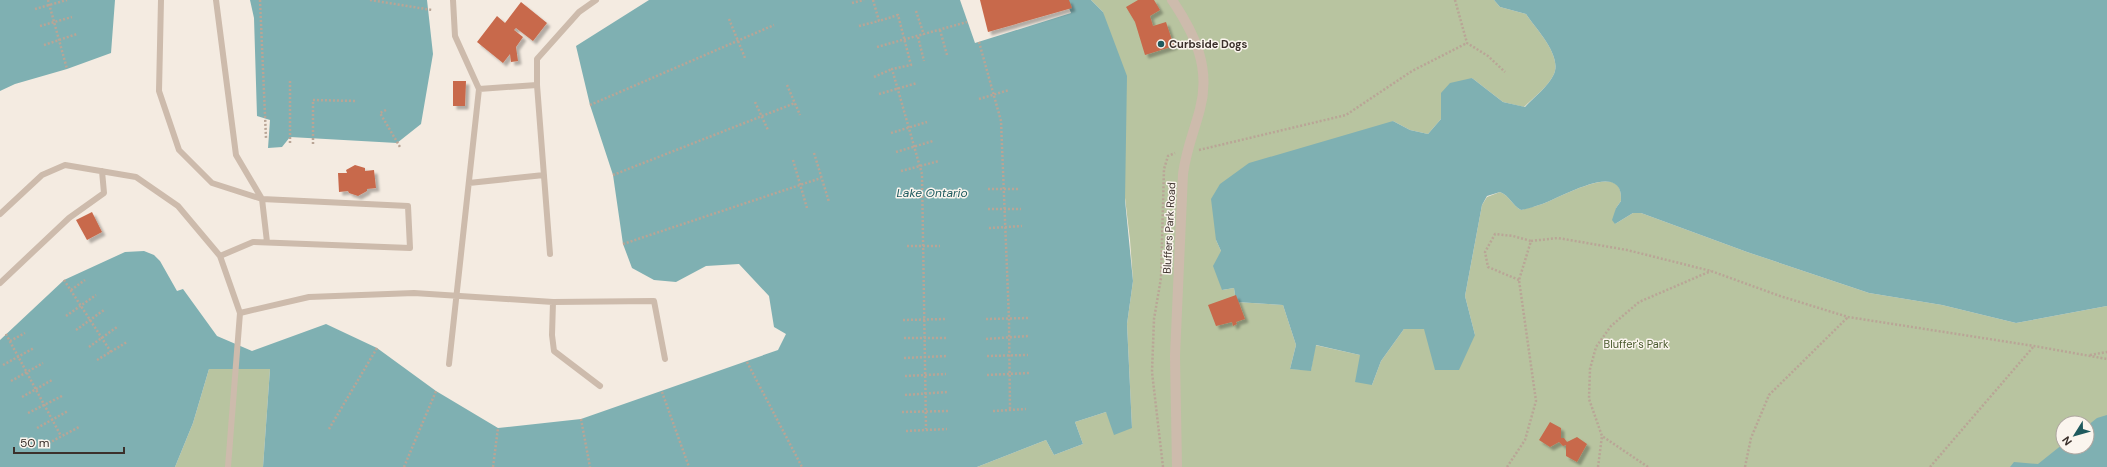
<svg xmlns="http://www.w3.org/2000/svg" width="2107" height="467" font-family="'DM Sans',sans-serif">
	<style>
		.green { fill: #b8c4a0; fill-rule: evenodd }
		.water { fill: #7fb0b2 }
		.pier { fill: #f4ebe1 }
		.building { fill: #c8694b; filter: url(#shadow) }
		.lines { fill: none; stroke-linecap: round; stroke-linejoin: round }
		.path { stroke: #b9a596; stroke-width: 2.5; stroke-dasharray: 2 2; stroke-linecap: butt }
		.lane { stroke: #cdbbac; stroke-width: 6 }
		.street { stroke: #cdbbac; stroke-width: 10 }
		.poi-dot { fill: #1f5a5e; stroke: #fbf5ee; stroke-width: 1.5 }
		.labels { text-anchor: middle; stroke-width: 3; stroke-linejoin: round; paint-order: stroke }
		.poi-label { font-size: 11px; font-weight: bold; fill: #3b302b; stroke: #fbf5ee; text-anchor: start }
		.street-label { font-size: 11px; fill: #3b302b; stroke: #fbf5ee }
		.park-label { font-size: 11px; fill: #4a5a2e; stroke: #fbf5ee }
		.water-label { font-size: 12px; font-style: italic; fill: #1f5a5e; stroke: #fbf5ee }
	</style>
	<defs>
		<filter id="shadow"><feDropShadow dx="3.5" dy="3.5" stdDeviation="1" flood-color="#0004"/></filter>
	</defs>
	<rect width="100%" height="100%" fill="#f4ebe1"/>
	<path class="green" d="M1091,0H1494L1500,7L1526,14C1536,29 1562,55 1554,74C1548,87 1534,97 1524,107L1503,102L1472,78L1441,107V119L1428,134L1410,130L1393,121L1216,240L1221,251L1222,290L1234,288L1236,302L1283,305L1296,345L1290,369L1311,370L1315,345L1360,355L1372,385L1381,361L1404,329H1424L1475,335L1465,296L1482,205L1487,197L1500,192C1510,196 1512,205 1521,210C1527,208 1533,207 1539,205C1555,200 1601,173 1616,184C1621,188 1621,194 1621,201L1616,208L1615,224L1633,213H1641L1747,252L1869,293L1942,305L2016,323L2107,306V467H977L1046,440L1054,455L1083,444L1075,422L1106,412L1132,428L1127,324L1133,281L1130,240L1103,12ZM2063,423H2087V447H2063Z
		M209,369H270L263,467H175L193,423Z"/>
	<path class="water" d="M0,0H115L111,53L67,69L15,84L0,91Z
		M250,0H427L433,54L421,124L397,143L290,137L282,147L268,148L270,120L257,116L254,18Z
		M649,0H1091L1103,12L1127,76L1125,200L1133,281L1127,324L1132,428L1114,435L1106,412L1075,422L1083,444L1054,455L1046,440L977,467H263L270,369H209L193,423L175,467H0V340L64,280L125,252L144,251L154,255L160,261L177,291L183,289L217,336L252,351L326,324L377,348L436,391L498,428L581,419L778,350L786,334L774,327L769,296L739,264L706,266L676,282L654,280L632,268L623,244L613,175L590,105L576,46Z
		M1494,0H2107V306L2016,323L1942,305L1869,293L1747,252L1641,213H1633L1615,224L1612,220L1616,208L1621,201C1621,194 1621,188 1615,184C1601,173 1555,200 1539,205C1533,207 1527,209 1521,210C1512,205 1510,196 1500,192L1487,196L1482,205L1465,296L1475,335L1459,370H1435L1424,329H1404L1381,361L1372,385L1355,382L1360,355L1316,345L1311,371L1290,369L1296,345L1283,305L1236,302L1234,288L1222,290L1213,266L1221,251L1216,240L1211,199L1220,184L1249,163L1393,121L1410,130L1428,134L1441,119V93L1450,83L1472,78L1503,102L1525,107C1534,97 1548,87 1554,74C1562,55 1536,29 1526,14L1500,7Z
		M2107,415V467H2010L2014,462L2038,464L2063,444V447H2087V426L2097,418Z"/>
	<path class="pier" d="M960,0H1066L1071,13L975,43Z"/>
	<path class="building" d="M980,0H1069L1072,8L988,32Z
		M1138,0H1154L1160,10L1150,16L1153,26L1166,22L1174,46L1145,55L1135,22L1126,7Z
		M521,2L547,23L533,41L516,28L514,30L523,37L516,47L518,61L511,62L510,54L503,63L477,42L497,16L505,23Z
		M453,81H466L465,106H453Z
		M355,165L365,168V171L374,170L376,188L367,189V191L358,196L349,193L348,191L339,192L338,173H347L346,170Z
		M92,212L102,232L87,240L76,220Z
		M1236,295L1245,319L1236,322L1237,324L1233,326L1232,322L1216,326L1208,305Z
		M1550,422L1561,428V438H1564L1567,442L1577,437L1587,444L1577,462L1566,456V445L1563,446L1559,442L1550,447L1539,440Z"/>
	<g class="lines">
		<path class="path" d="M48,0L67,69
			M260,0L266,138
			M370,0L432,10
			M873,0L879,21L898,15L911,65L892,69L922,174L926,429
			M1455,0L1467,43L1488,56L1505,72
			M852,3L864,0
			M35,9L67,0
			M916,11L924,35
			M729,19L745,58
			M40,26L72,17
			M859,26L879,21
			M940,30L947,55
			M918,37L924,61
			M979,42L1001,121L1009,319L1010,410
			M44,45L77,34
			M877,47L967,22
			M874,77L892,69
			M787,85L800,115
			M879,94L917,83
			M979,99L1009,90
			M755,102L768,130
			M590,105L774,25
			M386,110L380,113L400,147
			M891,133L927,122
			M290,143V81
			M313,144V100L357,101
			M1199,150L1346,115L1412,71L1467,43
			M896,152L933,141
			M814,153L829,202
			M793,160L807,208
			M901,171L939,161
			M613,175L795,103
			M988,189H1019
			M988,209H1021
			M989,228L1022,226
			M623,244L821,178
			M907,246H940
			M64,280L111,352
			M1519,280L1488,267L1485,252L1495,234L1513,236L1531,241
			M71,290L85,280
			M66,316L96,295
			M986,319L1028,318
			M903,320L946,319
			M76,330L104,310
			M6,334L61,436
			M904,338H946
			M986,339L1028,336
			M10,341L25,333
			M89,347L117,327
			M2090,355L2107,352
			M987,356L1028,355
			M904,358L947,356
			M97,360L127,342
			M747,362L802,467
			M3,365L34,348
			M987,375L1029,373
			M905,376L946,374
			M11,381L43,363
			M662,392L689,467
			M905,395L947,392
			M22,397L52,380
			M993,411L1026,409
			M902,412L949,411
			M28,413L62,396
			M581,419L590,467
			M37,428L68,411
			M329,429L377,348
			M906,431L947,429
			M45,445L79,427
			M404,467L436,391
			M493,467L498,428
			M1163,467L1152,372L1154,319L1161,278L1164,169L1168,156L1175,153
			M1507,467L1525,440L1536,401L1519,280L1531,241L1558,238L1627,250L1711,271L1780,296L1848,317L2034,346L2107,359
			M1598,467L1602,436
			M1648,467L1602,436L1589,399L1590,369L1596,347L1611,326L1639,302L1711,271
			M1745,467L1751,438L1769,395L1848,317
			M1930,467L2034,346"/>
		<path class="lane" d="M161,0L159,91L179,150L212,183L262,199
			M216,0L236,155L262,199
			M453,0L455,36L479,89
			M537,85V59L579,12L596,0
			M469,183L544,175
			M0,214L42,175L65,165L136,177L178,206L220,256L240,313L309,297L414,293L553,302L654,301L665,359
			M220,256L253,242L410,248L408,206L262,199L267,242
			M0,283L69,218L104,193L102,171
			M553,302L552,335L554,351L600,386
			M449,364L479,89L537,85L550,254
			M228,467L240,313"/>
		<path class="street" d="M1172,0C1195,34 1211,68 1200,109C1194,132 1186,150 1183,174L1175,356L1177,467"/>
	</g>
	<circle class="poi-dot" cx="1161" cy="44" r="4"/>
	<g class="labels">
		<g class="poi-label">
			<text x="1169" y="48">Curbside Dogs</text>
		</g>
		<g class="street-label">
			<text transform="translate(1169 228) rotate(-87)" y="4">Bluffers Park Road</text>
		</g>
		<g class="park-label">
			<text x="1636" y="348">Bluffer's Park</text>
		</g>
		<g class="water-label">
			<text x="932" y="197">Lake Ontario</text>
		</g>
	</g>
	<g transform="translate(2075 435) rotate(233)"><circle r="19" fill="#fbf5ee" stroke="#aea6a0"/>
	<path d="M0-3L7 15L0 10L-7 15Z" fill="#1f5a5e"/>
	<text y="-6" font-size="11" font-weight="bold" text-anchor="middle" fill="#3b302b">N</text>
	</g>
	<path d="M14 447v6h110v-6" fill="none" stroke="#3b302b" stroke-width="2"/>
	<text x="20" y="447" font-size="12" fill="#3b302b" stroke="#fbf5ee" stroke-width="3" paint-order="stroke">50 m</text>
</svg>
